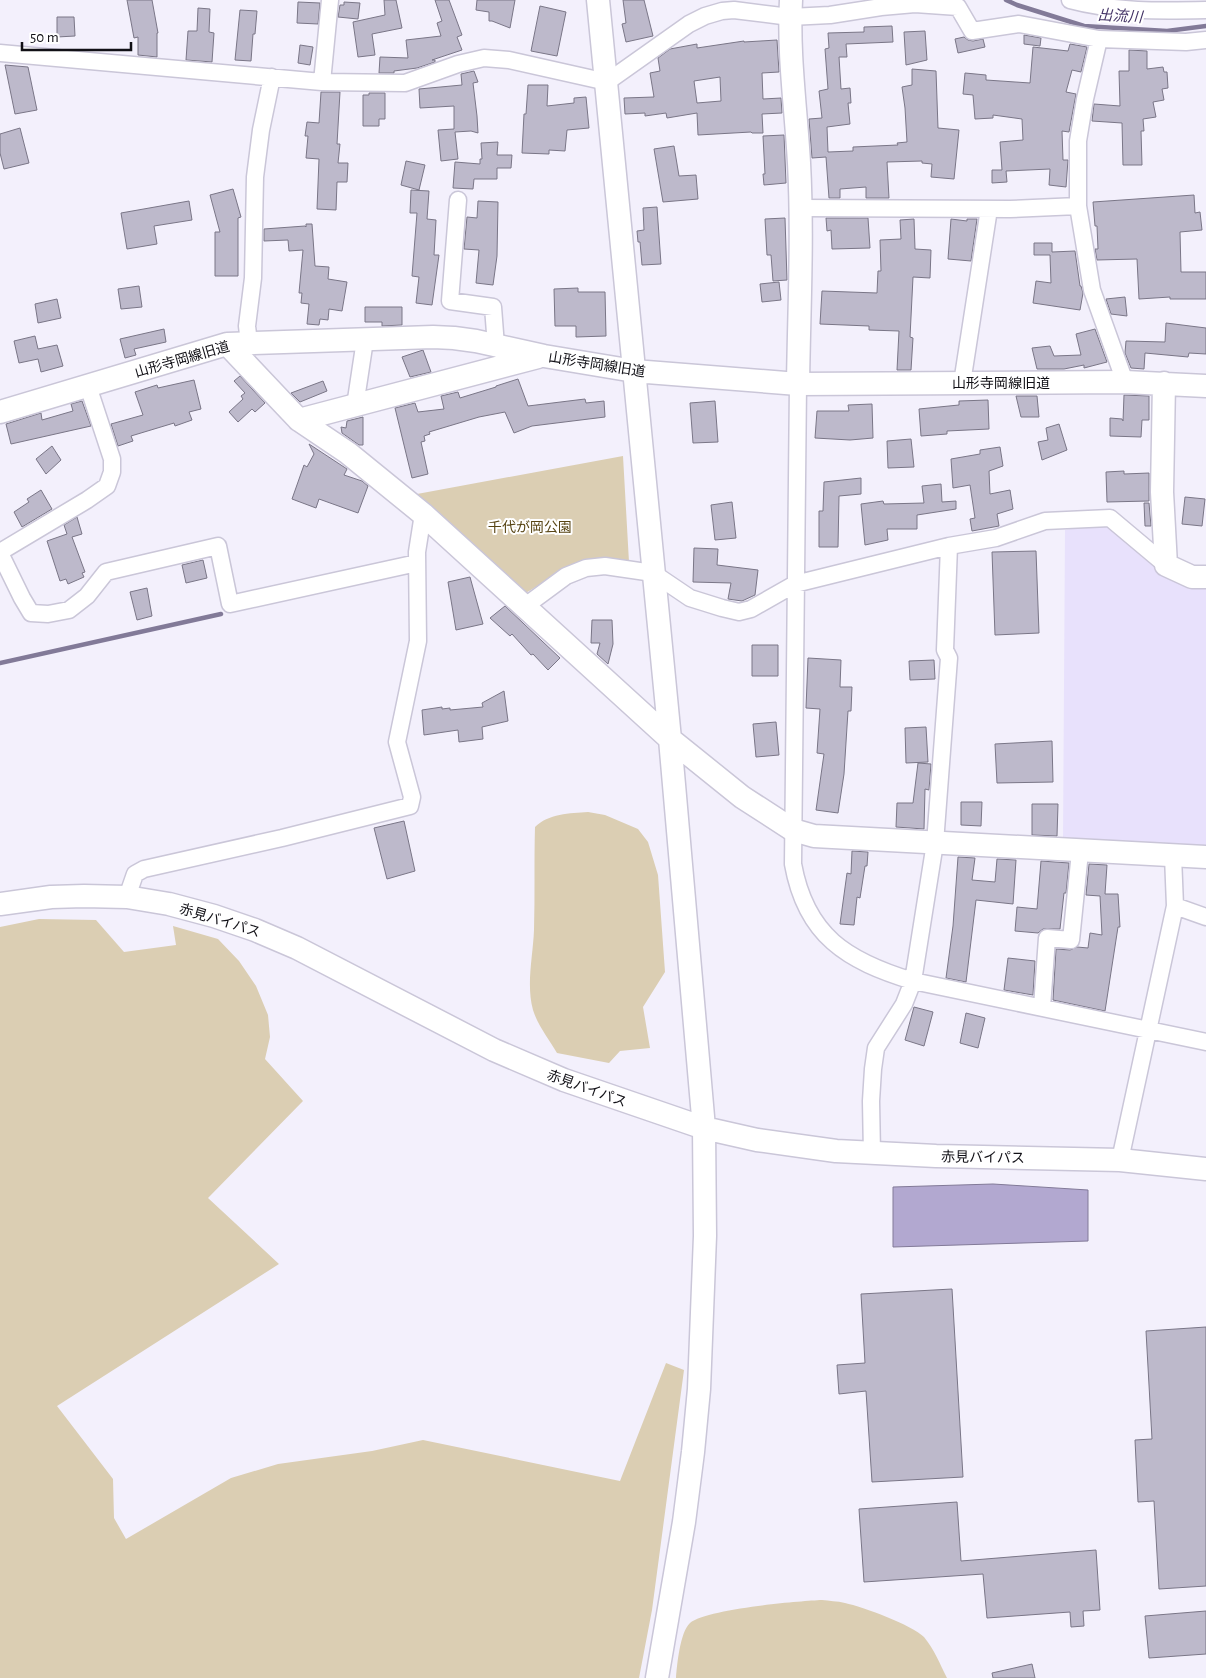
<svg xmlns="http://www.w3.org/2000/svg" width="1206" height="1678" font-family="'Alegreya Sans','Noto Sans JP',sans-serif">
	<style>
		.built { fill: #e8e1fc }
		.green { fill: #dbceb3 }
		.water { fill: #b2a8d0; stroke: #827a98 }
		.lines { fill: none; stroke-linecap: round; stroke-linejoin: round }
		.stream { stroke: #827a98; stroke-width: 4.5 }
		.building { fill: #bdb9cb; stroke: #7a7687; fill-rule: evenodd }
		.street-casing { stroke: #cac6d8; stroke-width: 19 }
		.secondary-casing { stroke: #cac6d8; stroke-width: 25 }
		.street { stroke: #fff; stroke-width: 16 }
		.secondary { stroke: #fff; stroke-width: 22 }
		.labels { text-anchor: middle; stroke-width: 4; stroke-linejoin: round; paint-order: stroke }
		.street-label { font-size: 14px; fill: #111016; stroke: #fff }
		.park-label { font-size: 14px; fill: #584514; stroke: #fff }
		.water-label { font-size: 15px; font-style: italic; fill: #413164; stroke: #fff }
	</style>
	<rect width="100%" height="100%" fill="#f3f0fc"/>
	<path class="built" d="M1089,525H1108L1143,558L1167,577L1206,583V848L1063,841L1065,530Z"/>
	<path class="green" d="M623,456L629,562L566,569L524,594L417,494Z
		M588,812L605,815L638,829L648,842L658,875L665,972L643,1007L650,1048L620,1051L609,1063L557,1053C549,1039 538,1026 533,1010C526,985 533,956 534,930C535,896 534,862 535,827C548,814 570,813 588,812Z
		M39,919L96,920L124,952L176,945L173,926L218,939L239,961L256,986L268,1015L270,1037L265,1059L303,1101L208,1198L279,1264L57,1406L113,1479L114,1518L126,1539L231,1478L278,1464L372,1451L423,1440L620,1481L666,1363L684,1370L652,1610L639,1678H0V927Z
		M822,1600C829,1601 837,1601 845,1603C863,1607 912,1625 924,1637C934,1649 940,1664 947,1678H676C677,1665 680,1632 690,1623C706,1609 798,1601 822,1600Z"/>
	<path class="water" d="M993,1184L1088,1190V1241L893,1247V1187Z"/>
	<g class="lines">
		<path class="stream" d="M1006,0L1017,5L1084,26L1167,31L1206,26
			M0,663L221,614"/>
	</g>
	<path class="building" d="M127,0H152L158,33H157V57L138,55V37L134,38Z
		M384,0H396L402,28L372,34L375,55L358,57L353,22L385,15Z
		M435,0H449L462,35L457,37L462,50L432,60H435V62L417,68L394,71V73H379L380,57L408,58L406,40L441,36L437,23L442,21Z
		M477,0H515L510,28L492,21H489V12L476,10Z
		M623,0H644L653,36L626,42L622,24L626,23Z
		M298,2L320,3L318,24L297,23Z
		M344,2L360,3L358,19L338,17L340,5H344Z
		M540,6L566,12L557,56L531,51Z
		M198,8L210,9L209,32L214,33L212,62L186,60L188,31H197Z
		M240,10L257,11L255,34H253L251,61L235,60Z
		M57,17H74L75,36L57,37Z
		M892,26L893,42L846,44L847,57H839L841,89L850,88L851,103H848L850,124L827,127L828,152L853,151V147L898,145L897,143L907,142L905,108L902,87L912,85V69L936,71L938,128L959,130L954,179L931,177L932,164L922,163V161L887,162L889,198H866V187L840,189V198H829L826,157L812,158L809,119L822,118L819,91L828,89L825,49L829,48L828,33L864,32V27Z
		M925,31L927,60L906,65L904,32Z
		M1024,35L1041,38L1040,46L1024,44Z
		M964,37L968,40L973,41L983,39L985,47L958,53L955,39Z
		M777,40L779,72L762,73L763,99L781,98L782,113L762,114L763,133H752L751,132L698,135L697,113L667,118L666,113L645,116V113L625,114L624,98L654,97L650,73L660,71L658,58L670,49L697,44V48L744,41V42ZM720,77L721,101L697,103L694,81Z
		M1070,44L1087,47L1081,72L1072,70L1066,92L1076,94L1069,132L1062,131L1063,160H1068L1066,187L1049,185L1050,169L1006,171L1007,182L992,183V170H1002L1000,142L1023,140L1022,119L993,115V118L975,119L973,95L963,94L965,73L986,75V80L1030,83L1033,47L1068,51Z
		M300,45L313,47L310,65L298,63Z
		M1129,50L1147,51V69L1163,67L1164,72H1167L1168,88L1162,89L1164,100L1153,102L1156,117L1143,119L1144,131H1141L1142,165H1123L1122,123L1092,121L1094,104L1120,106L1119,71H1129Z
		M5,65L28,67L37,110L15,114Z
		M474,71L478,82L473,83L477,116L478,133L471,131L455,132L458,159L441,161L438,130L454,129V106L420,108L419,89L462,85L461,74Z
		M528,85H548L547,106L574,103V98L586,97L589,128L567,130L565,151L549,150V154L522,153L524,114H526Z
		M321,92H340L337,144H340L338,163H348L347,182H337L336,210L317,209L319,159L306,158L308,136H305L307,122L319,123Z
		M369,93H385V119H379V126H363V95H369Z
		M20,128L29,163L4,169L0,153V134Z
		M784,135L786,183L764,185L763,174H765L763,136Z
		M498,142L497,155H512L511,168H497V179H474L473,189L453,188L455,162L480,164V159H482L481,143Z
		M674,146L679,176L696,175L698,199L663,202L654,149Z
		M406,161L425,165L419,190L401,185Z
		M233,189L241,217L238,218V276H215V232H220L210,195Z
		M411,190L429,191L427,219L436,220L434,255H439L432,305L416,303L419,277L412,276L417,213H410Z
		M1194,195L1195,213L1200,212L1202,230L1180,232L1181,272H1206V299H1170V297L1139,299L1137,259L1097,260L1095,249H1098L1097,226H1095L1093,202Z
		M189,201L192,220L154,226L157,244L127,249L121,213Z
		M478,201L498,202L497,256L493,285L476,283L479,250L464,249L467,217L477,218Z
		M657,207L661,264L642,265L640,242H638L637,231L644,230L643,208Z
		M785,218L787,280L773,281L771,255H767L765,219Z
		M826,218H868L870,248L832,249L831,230L827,231Z
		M914,219L915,249L931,250L930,278L913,277L910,337L913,338L911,370H897L899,331L869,330V326L820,324L822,291L877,293L878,271H881L880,240L901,239L900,220Z
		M951,219L967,221V219H977L971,261L948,259Z
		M306,224H312L315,266L329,267L328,279L347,282L342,311L329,309L328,320L320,319L319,325L307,324L309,304L301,303L302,293H299L303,250L289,251L288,240L264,241V229L305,226L306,227Z
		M1034,243H1052V252L1075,251L1080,286H1081L1083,293L1080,310L1033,303L1036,281L1051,283L1050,255H1034Z
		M779,282L781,300L762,302L760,284Z
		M139,286L142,307L121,309L118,289Z
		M578,288V292H605L606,336L576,337V326H555L554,289Z
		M1125,297L1127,316L1111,314L1106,299Z
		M57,299L61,318L38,323L35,304Z
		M365,307H402V325L382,326V322H365Z
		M1166,323L1206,328V354L1189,353L1188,357L1145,353L1144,369L1131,368L1125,353L1126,341L1165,342Z
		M164,329L166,342L134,349L136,355L125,358L120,339Z
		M1095,329L1107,362L1084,368V365L1064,369H1037L1032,348L1050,346L1054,356L1081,355L1076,334Z
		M35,336L38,349L57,345L63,366L41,372L38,359L19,363L14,341Z
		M423,350L431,372L410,377L402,357Z
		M240,376L265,403L255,412L252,409L238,422L229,412L243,399L241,396L245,393L234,381Z
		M518,379L528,406L585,399L586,403L604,401L605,417L532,426L514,433L505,412L479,417L429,432L430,434L424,436L425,441L421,442L428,474L412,478L395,408L415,403L418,412L444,409L441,396L458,392L460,398L496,387V386Z
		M194,380L201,409L189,412L192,420L175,426L174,423L131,436L133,441L118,446L111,424L143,415L135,392L157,385L158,388Z
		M323,381L327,391L300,402L291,393Z
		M1124,395L1149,396V420H1142L1141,437L1110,436V418L1122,419L1123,421Z
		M1016,396H1037L1039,417H1021Z
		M988,400L989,429L947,431V434L921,436L919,409L959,405V401Z
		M82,401L91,426L11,444L6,424L41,413L42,420L73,411L71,404Z
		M715,401L718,442L693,443L690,403Z
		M872,404L873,438L850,440L815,438L817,411H849L848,405Z
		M363,417V445H359L342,433L341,427L346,428L347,421Z
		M1059,424L1067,450L1042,460L1038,442L1048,440L1046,428Z
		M911,439L914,467L888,468L887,441Z
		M309,444L347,469L344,475L362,481L368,486L358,513L319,499L316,508L292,499L304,465L307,467L314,454Z
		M52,446L61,460L46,474L36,459Z
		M1000,447L1003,466L989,471L990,494L1010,490L1013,509L997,514L999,526L972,531L970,519L975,518L970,485L953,488L951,459L980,454V450Z
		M1124,471V474L1149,473V501L1107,502L1106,472Z
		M861,478V494L839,496L838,547H819V511H823L824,482Z
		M941,484L942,502L956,501V509L917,515V529H887L888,540L865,545L861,504L883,501L884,504L924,503L922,486Z
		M41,490L52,509L22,527L14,512L29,502L27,499Z
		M1185,497L1205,499L1202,526L1182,524Z
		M732,502L736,538L715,540L711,505Z
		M1144,503H1149L1151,526H1145Z
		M77,517L82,534L72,537L85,572L82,573L84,577L68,584L66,579L60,581L47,541L67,534L64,525Z
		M694,548L718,549L717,565L758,570L755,595L742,601L728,599L731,583L693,582Z
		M1036,551L1039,633L995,635L992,552Z
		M203,560L207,578L186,583L182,565Z
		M470,577L483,624L456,630L448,582Z
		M147,588L152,616L137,620L130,592Z
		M505,606L560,658L548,670L533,654L531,655L512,634L510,636L490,618Z
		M592,620H612L613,644L608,664L597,654L600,643H591Z
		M752,645H778V676H752Z
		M808,658L841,660L840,687H852L851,711H848L844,774L838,813L816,810L824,754L817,753L820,709L806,708Z
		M934,660L935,679L910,680L909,661Z
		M504,691L508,721L482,727L483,739L459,742L458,730L424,735L422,710L442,707V709L450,708V710L483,707L482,703Z
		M776,722L779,755L756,757L753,724Z
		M926,727L928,762L906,763L905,728Z
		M1052,741L1053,782L997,783L995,744Z
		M918,763L931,764L929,790L925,789L924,829L896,827L897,803H913Z
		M961,802H982L981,826L961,825Z
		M1032,804H1058L1057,836L1032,835Z
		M404,821L415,871L387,879L374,828Z
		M852,851L868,852L867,866H865L860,898L857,897L854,925L840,924L847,873L851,874Z
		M958,857L975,858L972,880L995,882L997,859L1016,860L1013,904L976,900L966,982L946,978L953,926Z
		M1041,861L1069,863L1066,893H1064L1060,929H1043L1038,933L1015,931L1017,907L1037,909Z
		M1089,864L1107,865L1105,894H1118L1120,927H1118L1105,1011L1053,1000L1056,949L1070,950L1077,947L1088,948L1090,933L1102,935L1100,896L1086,895Z
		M1008,958L1035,961L1033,995L1004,990Z
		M914,1007L933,1012L924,1046L905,1040Z
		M966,1013L985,1018L978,1048L960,1043Z
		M952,1289L963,1477L872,1482L866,1391L839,1394L837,1365L865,1363L861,1294Z
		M1206,1327V1586L1159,1589L1154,1501L1138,1502L1135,1440L1152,1439L1146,1331Z
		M957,1502L961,1561L1096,1550L1100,1610L1083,1611L1084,1626L1071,1627L1070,1612L987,1618L983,1574L864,1582L859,1509Z
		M1206,1611V1654L1149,1658L1145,1616Z
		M1032,1664L1035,1678H993L992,1673Z"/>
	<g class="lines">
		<defs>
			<path id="street" d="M1070,0C1114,12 1161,11 1206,10
				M1099,39L1085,99L1078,141V206L1092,290L1125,382
				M0,53L322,82L405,83L458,64L484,58L509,60L607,82L689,24L705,16L722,11L734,10L790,17L830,15L881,7L915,4L958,7L972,31L1019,24L1099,39L1186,42L1206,40
				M322,82L330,0
				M458,200L450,301L493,307L496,346
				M800,208L1010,209L1078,206
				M249,343L247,326L253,278L255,177L261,130L272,77
				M962,383L989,209
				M798,384L793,864C806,936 847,961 913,981L1206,1042
				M355,406L365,340
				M0,552L87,500L107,486L112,472V459L88,386
				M0,553L22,598L31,613L48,614L69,610L87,596L106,572L218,546L230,604L417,563
				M524,607L566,576L586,568L605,566L653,573L690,598L722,608L739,612L751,609L795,584L949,546L996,538L1045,521L1110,518L1166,565
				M127,897L135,874L144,869L282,838L410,806L412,797L397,742L418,641L417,552L423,514
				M1175,906L1206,917
				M1042,1007L1047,938L1071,940L1080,852
				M872,1154L871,1101L873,1069L876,1048L904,1004L913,981L935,843L949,658L945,650L949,546
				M1120,1160L1175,906L1173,856"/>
			<path id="secondary" d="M598,0L670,739L704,1128L705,1236L699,1389L693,1452L684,1522L657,1678
				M791,0C788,54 796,109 799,163C803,237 799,311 798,384
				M227,344L299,420L538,357
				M1164,383L1162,492L1166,565L1192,577H1206
				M0,412L227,344L433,337L454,338L476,341L544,356L634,371L798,384L1125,382L1206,386
				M299,420L348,453L423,514L670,739L742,797L793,830L814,836L1206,857
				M0,904L51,897L84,896L127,897L169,904L214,916L255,930L297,948L494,1050L564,1080L704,1128L757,1140L836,1151L936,1156L1120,1160L1206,1169"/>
		</defs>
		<use href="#street" class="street-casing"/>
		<use href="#secondary" class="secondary-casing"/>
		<use href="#street" class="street"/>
		<use href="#secondary" class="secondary"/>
	</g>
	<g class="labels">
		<g class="street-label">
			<text transform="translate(182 359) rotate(-16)" y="5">山形寺岡線旧道</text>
			<text transform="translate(597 364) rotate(9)" y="5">山形寺岡線旧道</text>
			<text x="1001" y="388">山形寺岡線旧道</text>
			<text transform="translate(220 920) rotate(17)" y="5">赤見バイパス</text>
			<text transform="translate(587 1088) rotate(20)" y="5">赤見バイパス</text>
			<text transform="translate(983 1157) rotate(1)" y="5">赤見バイパス</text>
		</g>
		<g class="park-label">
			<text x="530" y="532">千代が岡公園</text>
		</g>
		<g class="water-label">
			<text transform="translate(1120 16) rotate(3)" y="5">出流川</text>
		</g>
	</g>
	<path d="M22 42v8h109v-8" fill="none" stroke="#111016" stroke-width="2.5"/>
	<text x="30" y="42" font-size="15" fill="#111016" stroke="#ffffff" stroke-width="4" paint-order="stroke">50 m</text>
</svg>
